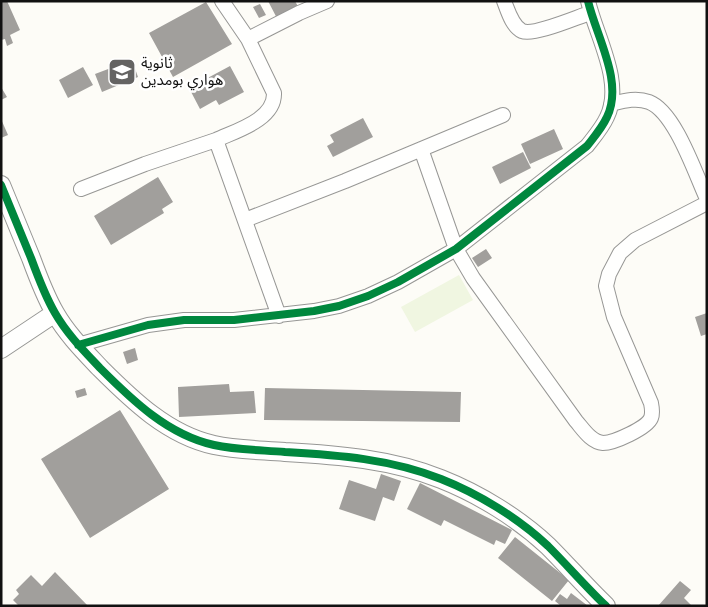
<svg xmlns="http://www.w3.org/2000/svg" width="708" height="607" font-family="'Roboto Serif','Noto Sans Arabic',serif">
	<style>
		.pitch { fill: #f0f6e1 }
		.building { fill: #a19f9c }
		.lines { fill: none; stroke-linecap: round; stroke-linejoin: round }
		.minor-casing { stroke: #979795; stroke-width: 16 }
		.tertiary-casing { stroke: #979795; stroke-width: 20 }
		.minor { stroke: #fffffe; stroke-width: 14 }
		.tertiary { stroke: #fffffe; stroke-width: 18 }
		.cycleway-casing { stroke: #fff; stroke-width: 11 }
		.cycleway { stroke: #00873e; stroke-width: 8 }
		.labels { text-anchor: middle; stroke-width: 5; stroke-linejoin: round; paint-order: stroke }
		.poi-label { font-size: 15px; fill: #111; stroke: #fff; text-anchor: start }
	</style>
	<rect width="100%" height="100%" fill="#fdfcf7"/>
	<path class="pitch" d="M459,275L473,300L415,332L401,307Z"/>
	<path class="building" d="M1,1H7L20,30L10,35L13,43L7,46L5,39L1,40Z
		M268,1H295L301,12L280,24Z
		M206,2L232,44L173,77L149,33Z
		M260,4L266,15L259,18L253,7Z
		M132,60L138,77L102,92L95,74Z
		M230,66L244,92L219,105L216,100L200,109L189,88Z
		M83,67L93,85L68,98L59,80Z
		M1,87L7,97L1,100Z
		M363,118L373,137L333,157L327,146L334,142L330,135Z
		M1,119L8,135L1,138Z
		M554,129L563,149L530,164L521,144Z
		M523,152L531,168L500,184L492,167Z
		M158,177L173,202L162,209L164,213L111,245L94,216Z
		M486,249L492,258L478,267L472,258Z
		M707,313V334L701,336L695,317Z
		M135,348L138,360L127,364L123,352Z
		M229,384L230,392L254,391L256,413L179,417L178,387Z
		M85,388L87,395L77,398L75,391Z
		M265,388L461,392L460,422L264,420Z
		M120,410L169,489L90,538L41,459Z
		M381,474L401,481L394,501L383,497L375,521L339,509L349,480L376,489Z
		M420,483L512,530L505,544L496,540L494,545L444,520L441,526L407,509Z
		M515,537L569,580L552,601L498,558Z
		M55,572L88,606H17L18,605L13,600L19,594L16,590L31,575L42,586Z
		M680,581L691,590L684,598L692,606H658Z
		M571,593L588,606H561L555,601L560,594L567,599Z"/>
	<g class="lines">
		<defs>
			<path id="minor" d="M222,1L248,39L274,93C275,120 235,131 216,140L279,316
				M504,1C508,11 512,26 522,31C534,36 577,17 590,13
				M248,39L299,13L327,1
				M611,104C623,101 636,97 649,102C675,112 695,173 707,199
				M421,149L456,249L473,278L576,421C583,429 591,442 603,443C614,443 647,428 651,418C653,413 652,408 651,403L614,317L606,286L609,274L620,253L635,240L707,203
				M81,189L145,164L216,140
				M245,220L345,181L503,115
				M78,345L148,325L184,320H234L314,311L339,306L368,296L398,282L456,249L587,146C594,137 602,128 607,117C624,82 596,36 588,1"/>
			<path id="tertiary" d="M1,185C11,209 21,234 31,258C38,277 45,296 55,313C67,334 84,351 100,368C132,400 168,435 214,445C237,450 261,450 285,452C338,455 391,459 441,479C479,494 518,518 548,546C568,566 586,587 606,606
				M1,349L55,313"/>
		</defs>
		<use href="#minor" class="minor-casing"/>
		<use href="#tertiary" class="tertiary-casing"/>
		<use href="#minor" class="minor"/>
		<use href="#tertiary" class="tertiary"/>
		<defs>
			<path id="cycleway" d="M1,185C11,209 21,234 31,258C38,277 45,296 55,313C67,334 84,351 100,368C132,400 168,435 214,445C237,450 261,450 285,452C338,455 391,459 441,479C479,494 518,518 548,546C568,566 586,587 606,606
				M78,345L148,325L184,320H234L314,311L339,306L368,296L398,282L456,249L587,146C594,137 602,128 607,117C624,82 596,36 588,1"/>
		</defs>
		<use href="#cycleway" class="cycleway-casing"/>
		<use href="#cycleway" class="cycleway"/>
	</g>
	<defs>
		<symbol id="school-square" viewBox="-11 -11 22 22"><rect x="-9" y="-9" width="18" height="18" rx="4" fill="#646362" stroke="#fff"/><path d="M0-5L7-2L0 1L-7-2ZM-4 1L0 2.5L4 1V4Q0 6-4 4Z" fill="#fff"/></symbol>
	</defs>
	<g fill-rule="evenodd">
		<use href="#school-square" x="106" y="56" width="32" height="32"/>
	</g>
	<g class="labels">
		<g class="poi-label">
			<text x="141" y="68">ثانوية<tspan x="141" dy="17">هواري بومدين</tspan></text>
		</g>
	</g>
	<rect width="708" height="607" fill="none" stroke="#111111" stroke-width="5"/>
</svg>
